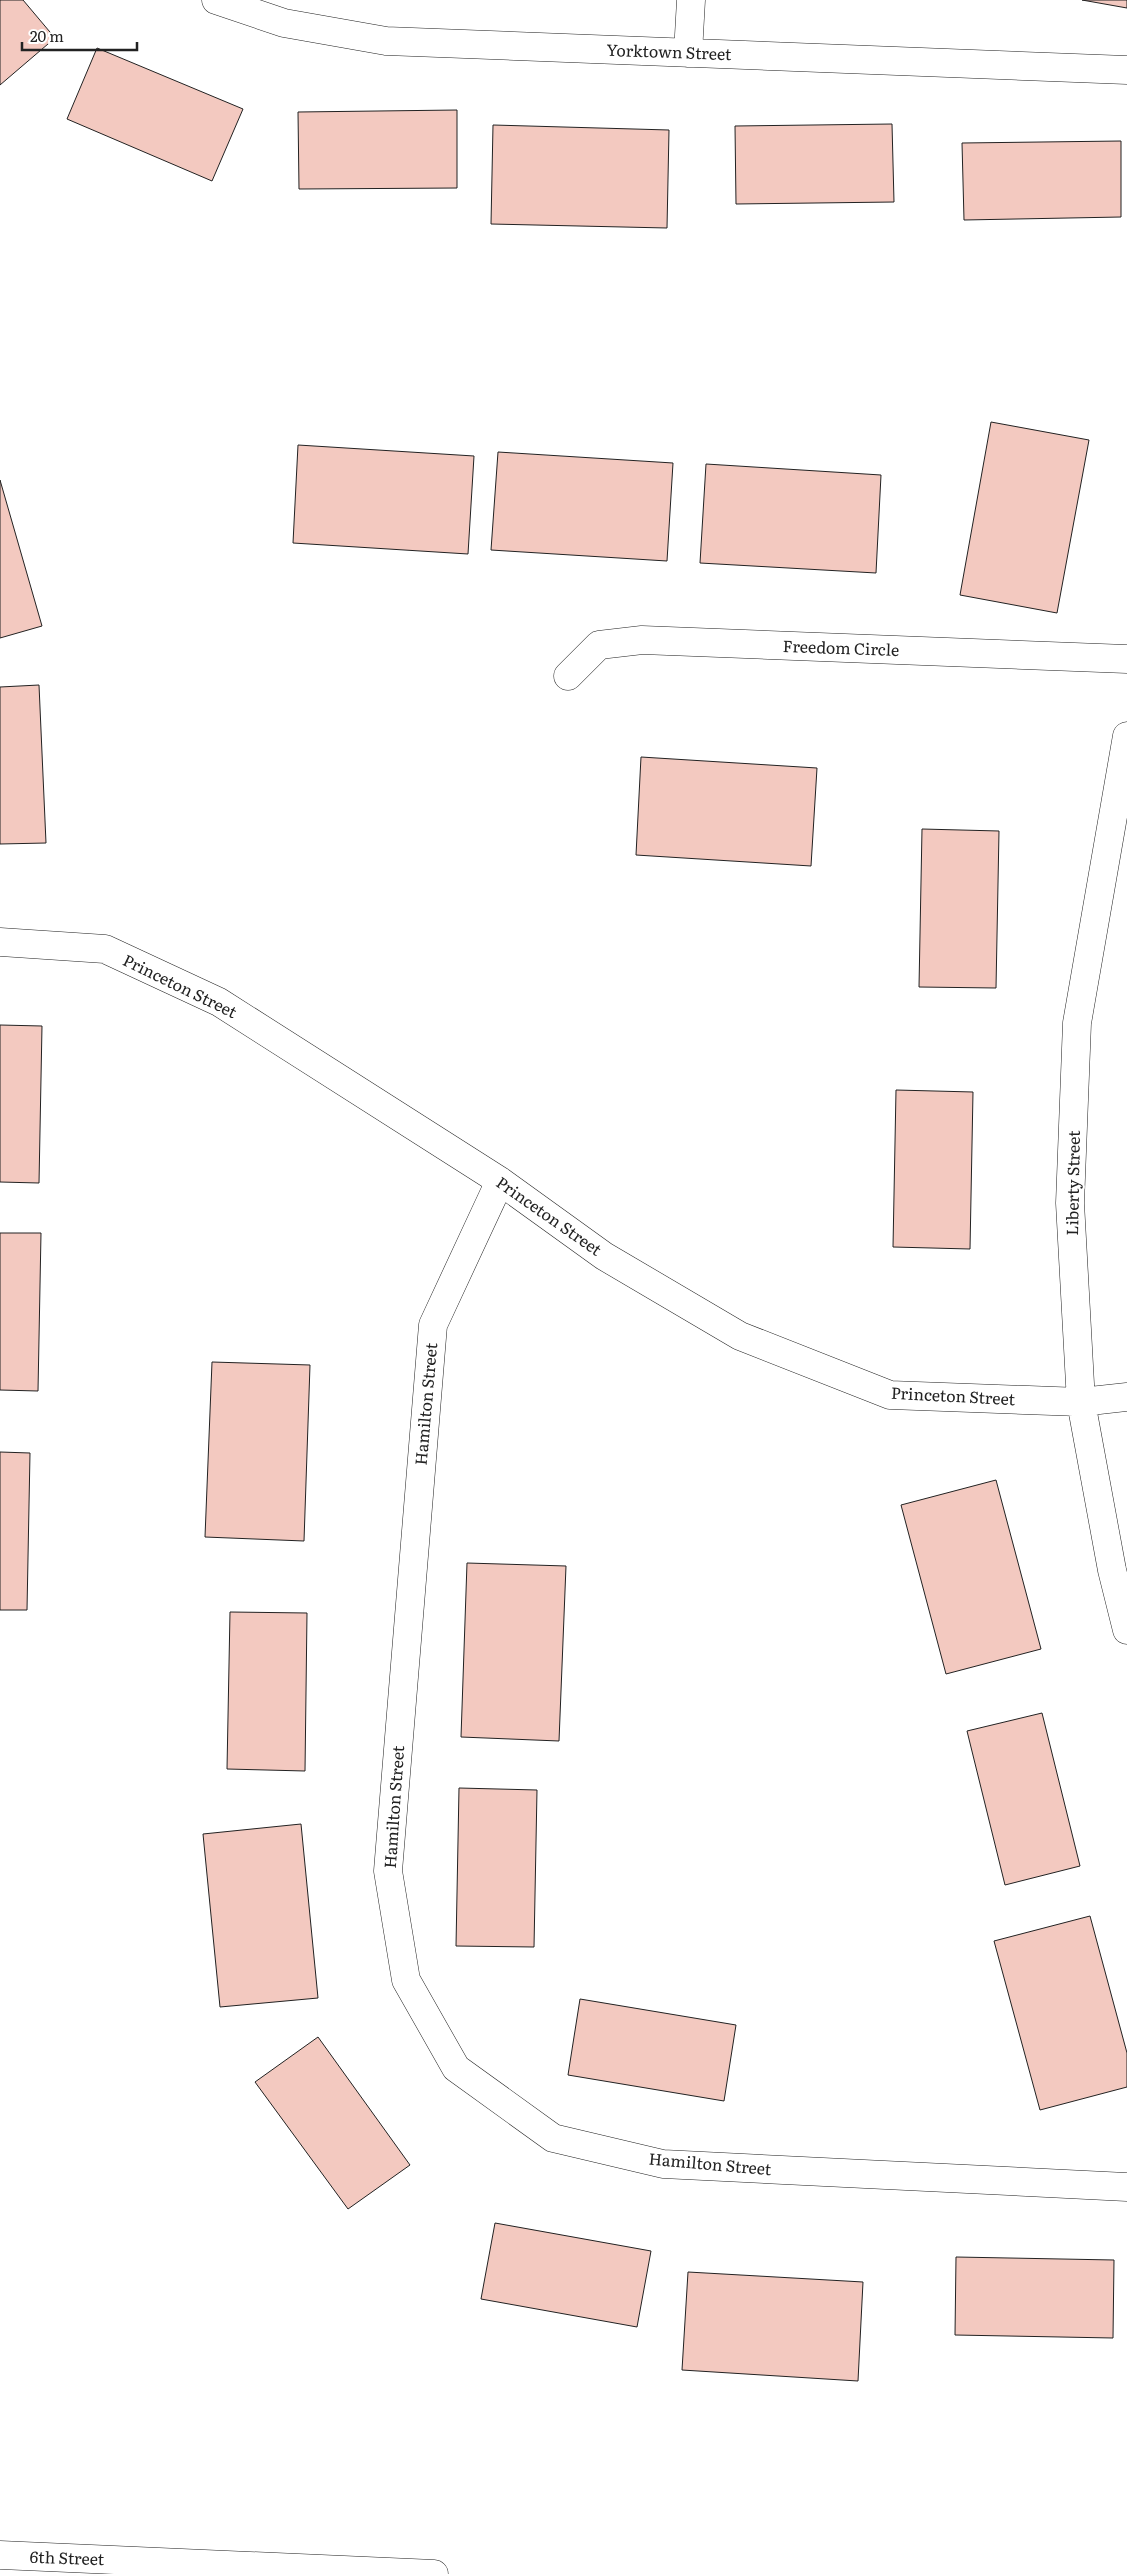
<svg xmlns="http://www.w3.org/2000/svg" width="1127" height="2574" font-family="Literata,serif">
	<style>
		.building { fill: #f3c9c0; stroke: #222 }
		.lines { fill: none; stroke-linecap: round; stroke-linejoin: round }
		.minor-casing { stroke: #222; stroke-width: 29 }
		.minor { stroke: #fff; stroke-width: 28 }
		.labels { text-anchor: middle; stroke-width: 4; stroke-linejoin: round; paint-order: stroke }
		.street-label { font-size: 16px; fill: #222; stroke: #fff }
	</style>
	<rect width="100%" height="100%" fill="#fff"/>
	<path class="building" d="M0,0H23L55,38L0,85Z
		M1082,0H1127V8Z
		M97,48L243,109L212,181L67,119Z
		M457,110V188L299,189L298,112Z
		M892,124L894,202L736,204L735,126Z
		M493,125L669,130L667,228L491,224Z
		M1121,141V217L964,220L962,143Z
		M991,422L1089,440L1057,613L960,595Z
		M298,445L474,456L468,554L293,543Z
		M498,452L673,463L667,561L491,550Z
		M706,464L881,475L876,573L700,563Z
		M0,480L42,626L0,638Z
		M39,685L46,843L0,844V687Z
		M641,757L817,768L811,866L636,855Z
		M922,829L999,831L996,988L919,987Z
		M0,1025L42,1026L39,1183L0,1182Z
		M896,1090L973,1092L970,1249L893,1247Z
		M0,1233H41L38,1391L0,1390Z
		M212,1362L310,1365L304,1541L205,1537Z
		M0,1452L30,1453L27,1610H0Z
		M996,1480L1041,1649L946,1674L901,1505Z
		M467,1563L566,1566L559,1741L461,1737Z
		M230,1612L307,1613L305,1771L227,1769Z
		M1042,1713L1080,1866L1005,1885L967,1731Z
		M459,1788L537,1790L534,1947L456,1946Z
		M301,1824L318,1998L220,2007L203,1834Z
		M1090,1916L1127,2053V2087L1040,2110L994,1941Z
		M580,1999L736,2025L724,2101L568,2075Z
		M318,2037L410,2165L348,2209L255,2082Z
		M495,2223L651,2251L637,2327L481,2299Z
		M956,2257L1114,2260L1113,2338L955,2335Z
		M688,2272L863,2282L858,2381L682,2370Z"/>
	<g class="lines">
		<defs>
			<path id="minor" d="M216,0L284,23L386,41L1127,70
				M688,53L691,0
				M568,676L599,645L642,640L1127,659
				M1127,736L1077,1023L1070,1203L1081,1402L1112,1570L1127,1630
				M0,942L105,949L219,1002L500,1181L604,1256L740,1336L890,1395L1081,1402L1127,1397
				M500,1181L433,1325L388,1871L406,1980L456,2068L553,2138L663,2164L1127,2187
				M0,2555L434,2574"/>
		</defs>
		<use href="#minor" class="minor-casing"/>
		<use href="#minor" class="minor"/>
	</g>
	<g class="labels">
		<g class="street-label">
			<text transform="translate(669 52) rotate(2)" y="6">Yorktown Street</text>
			<text transform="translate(841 648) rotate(2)" y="6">Freedom Circle</text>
			<text transform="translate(180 986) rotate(26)" y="6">Princeton Street</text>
			<text transform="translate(1073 1183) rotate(-89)" y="6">Liberty Street</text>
			<text transform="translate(549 1216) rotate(35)" y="6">Princeton Street</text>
			<text transform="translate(953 1396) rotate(3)" y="6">Princeton Street</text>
			<text transform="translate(426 1404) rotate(-85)" y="6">Hamilton Street</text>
			<text transform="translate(394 1807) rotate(-86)" y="6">Hamilton Street</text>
			<text transform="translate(710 2164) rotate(5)" y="6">Hamilton Street</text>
			<text transform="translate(67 2558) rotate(2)" y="6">6th Street</text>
		</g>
	</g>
	<path d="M22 42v8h115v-8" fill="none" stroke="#222222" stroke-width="2.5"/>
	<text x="30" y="42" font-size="15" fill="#222222" stroke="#ffffff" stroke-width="4" paint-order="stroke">20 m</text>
</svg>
